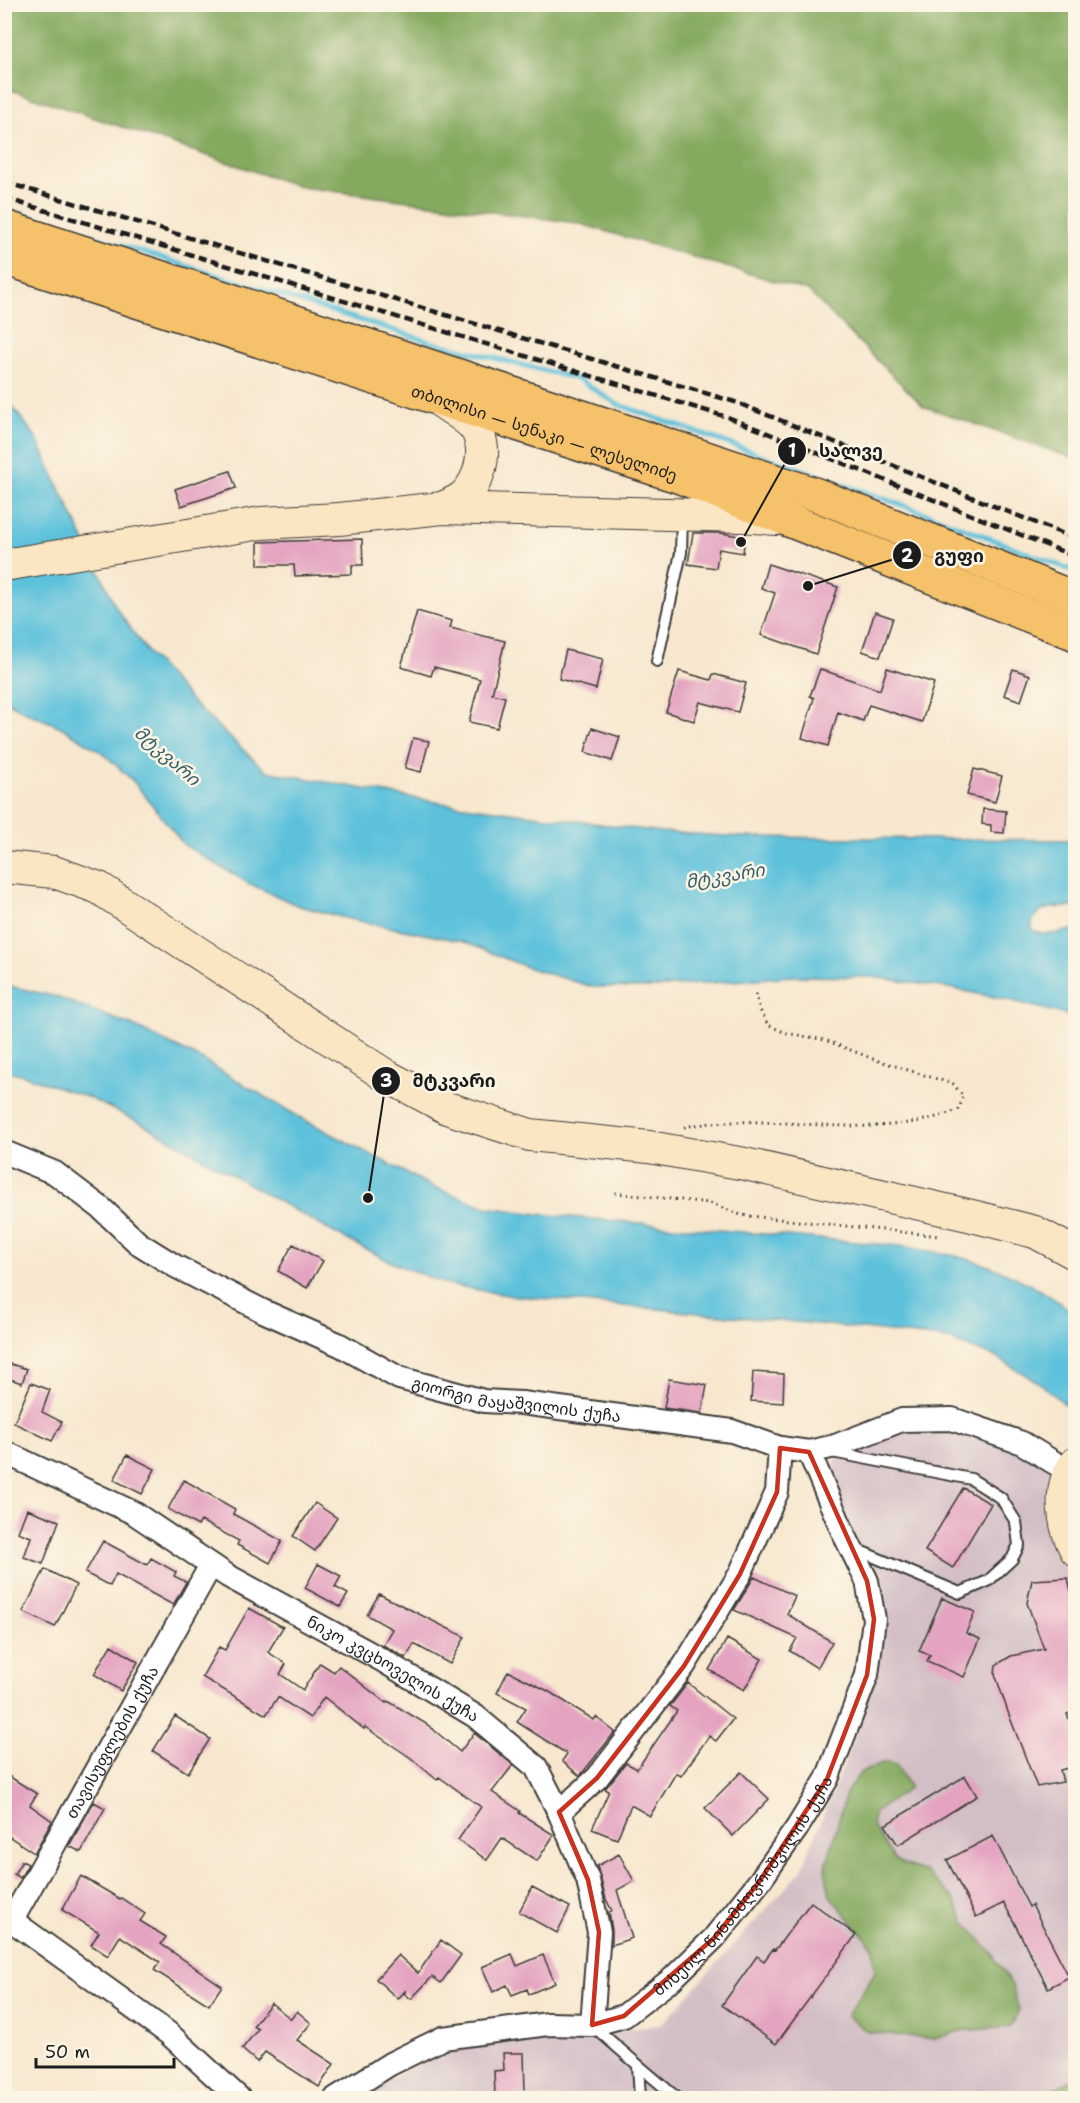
<svg xmlns="http://www.w3.org/2000/svg" width="1080" height="2103" font-family="'Shantell Sans','Noto Sans Georgian',sans-serif">
	<style>
		.industrial { fill: #d2bec5 }
		.forest { fill: #84a95f; stroke: #50623e; stroke-width: 1.5 }
		.water { fill: #5dc1db; stroke: #3c6e7c; stroke-width: 1.5 }
		.lines { fill: none; stroke-linecap: round; stroke-linejoin: round }
		.stream { stroke: #5dc1db; stroke-width: 5 }
		.building { fill: #e4a4c1 }
		.lane-casing { stroke: #3d3a37; stroke-width: 14 }
		.street-casing { stroke: #3d3a37; stroke-width: 26 }
		.secondary-casing { stroke: #3d3a37; stroke-width: 34 }
		.highway-casing { stroke: #3d3a37; stroke-width: 36 }
		.path { stroke: #3d3a37; stroke-width: 3; stroke-dasharray: 1.5 4.5; stroke-linecap: butt }
		.lane { stroke: #fff; stroke-width: 10 }
		.street { stroke: #fff; stroke-width: 22 }
		.secondary { stroke: #fbe6c4; stroke-width: 32 }
		.highway { stroke: #f5c16b; stroke-width: 33 }
		.rail { stroke: #1c1c1c; stroke-width: 4.5; stroke-dasharray: 9 4.5; stroke-linecap: butt }
		.marked { fill: none; stroke: #c8321e; stroke-width: 4.5; stroke-linejoin: round }
		.labels { text-anchor: middle; stroke-width: 5; stroke-linejoin: round; paint-order: stroke }
		.street-label { font-size: 16px; fill: #1c1c1c; stroke: #fcf5e5 }
		.water-label { font-size: 18px; font-style: italic; fill: #365e68; stroke: #fcf5e5 }
		.leader { fill: none; stroke: #1c1c1c; stroke-width: 2 }
		.callout-dot { fill: #1c1c1c; stroke: #fcf5e5; stroke-width: 2 }
		.mark-label { font-size: 18px; text-anchor: middle; font-weight: bold; fill: #fff }
		.callout-label { font-size: 18px; text-anchor: middle; font-weight: bold; fill: #1c1c1c; stroke: #fcf5e5; stroke-width: 5; stroke-linejoin: round; paint-order: stroke }
	</style>
	<rect width="100%" height="100%" fill="#fcf5e5"/>
	<filter id="ink" filterUnits="userSpaceOnUse"><feTurbulence type="fractalNoise" baseFrequency=".0167" numOctaves="2"/><feDisplacementMap in="SourceGraphic" scale="12" xChannelSelector="R" yChannelSelector="G"/><feConvolveMatrix kernelMatrix="1 2 1 2 8 2 1 2 1" color-interpolation-filters="sRGB"/></filter>
	<filter id="wash" filterUnits="userSpaceOnUse"><feTurbulence type="fractalNoise" baseFrequency=".008" numOctaves="4" result="noise"/><feDisplacementMap in="SourceGraphic" scale="24" xChannelSelector="R" yChannelSelector="G"/><feGaussianBlur stdDeviation="1.35" result="paint"/><feColorMatrix in="noise" values="0 0 0 0 0 0 0 0 0 0 0 0 0 0 0 0 0 1.4 0 .05"/><feComposite in="paint" operator="in"/></filter>
	<g filter="url(#wash)">
		<rect width="100%" height="100%" fill="#f7e7ce"/>
		<path class="industrial" d="M949,1421L1016,1445L1053,1470L1076,1564L1075,2098H355L460,2041L562,2040L662,2024L801,1871L856,1734L883,1629L826,1477L841,1450L898,1425Z"/>
		<path class="forest" d="M5,4L1075,5V459L923,406L808,291L577,223L301,187L5,88Z
			M884,1762L896,1765L910,1788L875,1812L872,1825L893,1857L903,1864L927,1872L953,1898L965,1922L991,1952L1012,1985L1019,2010L1011,2027L960,2031L935,2039L868,2032L847,2016L875,1972L873,1947L830,1896L825,1870L846,1793L860,1773Z
			M1075,2077V2098H1041Z"/>
		<path class="water" d="M4,396L35,436L117,609L148,653L194,704L266,771L441,803L661,832L743,837L1075,840V907C1060,906 1030,906 1032,929C1043,939 1062,932 1075,929V1017L1009,1000L949,988L872,977L792,976L651,988L593,987L529,968L464,942L349,919L299,906L248,883L184,845L134,782L103,753L61,727L23,711L5,700Z
			M5,985L57,997L131,1025L201,1059L299,1117L433,1187L486,1207L538,1214L901,1246C919,1250 938,1252 956,1256C998,1266 1041,1287 1075,1314V1413L1041,1384L994,1356L942,1338L838,1326L507,1295L446,1284L393,1263L338,1235L143,1124L87,1097L17,1073L5,1071Z"/>
		<g class="lines">
			<path class="stream" d="M4,209L431,342L578,379L617,404L936,517L1076,572"/>
		</g>
		<g id="blocks">
			<path class="building" d="M230,471L236,488L181,506L175,489Z
				M693,533H721L745,537L743,553L719,549L716,568L688,564Z
				M362,539L363,565H352V574L295,576L294,565H258V542Z
				M768,564L838,587L816,654L761,635L775,593L761,588Z
				M417,611L452,621L450,628L505,641L492,694L505,697L497,728L469,722L480,679L434,667L431,676L401,667Z
				M875,612L893,618L880,657L862,651Z
				M566,650L603,659L596,689L559,679Z
				M887,668L934,683L922,722L869,705L863,721L838,712L828,746L802,738L814,698L810,696L820,669L880,690Z
				M1013,669L1030,675L1021,701L1004,695Z
				M679,671L711,680L713,674L746,683L738,712L700,702L694,721L666,712Z
				M592,728L620,737L612,761L585,752Z
				M413,738L429,741L421,772L405,768Z
				M974,769L1002,776L995,802L967,795Z
				M983,809L1006,811L1004,833L991,832V825L982,824Z
				M293,1244L323,1261L307,1288L278,1271Z
				M4,1362L27,1369L22,1383L4,1377Z
				M753,1372L784,1374L783,1403L751,1401Z
				M669,1379L707,1385L702,1413L664,1408Z
				M31,1383L50,1390L42,1412L62,1422L52,1441L14,1423Z
				M127,1455L155,1469L142,1494L114,1480Z
				M184,1480L235,1509L233,1514L282,1541L270,1563L237,1545L239,1541L201,1521L198,1526L168,1509Z
				M963,1488L991,1504L953,1568L925,1551Z
				M315,1503L337,1518L315,1551L293,1536Z
				M27,1509L59,1521L43,1564L24,1557L31,1537L18,1532Z
				M103,1541L147,1565L151,1558L176,1572L174,1576L186,1582L173,1605L116,1574L110,1586L85,1573Z
				M318,1564L341,1576L335,1587L348,1594L340,1607L305,1588Z
				M45,1569L76,1585L55,1627L23,1612Z
				M754,1577L795,1596L787,1614L832,1642L817,1668L790,1651L797,1638L734,1610Z
				M1068,1578L1076,1612V1711L1067,1714L1072,1729V1767L1060,1770L1063,1782L1037,1787L1009,1715L995,1674L996,1665L1011,1656L1044,1649L1027,1603L1032,1580Z
				M379,1594L465,1637L450,1664L414,1644L406,1658L383,1645L392,1629L367,1615Z
				M942,1598L975,1612L966,1633L980,1639L964,1677L927,1661L930,1655L919,1651Z
				M249,1608L283,1627L268,1652L286,1664L280,1674L303,1690L320,1663L334,1672L339,1666L386,1703L388,1701L428,1725L460,1752L474,1733L513,1765L492,1792L520,1811L519,1813L554,1835L537,1861L502,1838L487,1860L458,1840L481,1807L439,1777L437,1780L411,1758L365,1727L364,1729L324,1697L310,1718L278,1697L266,1715L202,1677L219,1647L225,1650Z
				M727,1639L762,1659L744,1690L709,1670Z
				M111,1645L138,1662L121,1691L94,1674Z
				M508,1671L548,1691L594,1720L596,1717L615,1732L580,1776L562,1761L567,1754L517,1722L526,1708L497,1693Z
				M688,1683L733,1719L716,1741L709,1736L681,1776L676,1773L650,1816L631,1805L617,1839L592,1829L609,1791L605,1789L626,1763L637,1769L677,1711L670,1706Z
				M175,1716L210,1739L188,1773L153,1751Z
				M741,1772L769,1799L733,1836L705,1808Z
				M4,1773L37,1794L30,1805L52,1821L34,1853L4,1833Z
				M965,1776L977,1796L898,1845L885,1825Z
				M94,1802L105,1808L81,1852L69,1846Z
				M993,1836L1029,1907L1032,1905L1069,1977L1048,1988L1004,1903L976,1917L947,1860Z
				M619,1854L634,1881L617,1890L632,1938L612,1945V1930L609,1912L612,1911L606,1899L597,1866Z
				M22,1861L28,1864L20,1878L14,1874Z
				M81,1876L120,1899L121,1898L145,1914L140,1921L166,1937L161,1944L222,1986L209,2005L154,1970L160,1962L120,1936L108,1956L91,1945L99,1932L62,1910Z
				M532,1887L570,1907L557,1933L519,1912Z
				M811,1902L856,1935L776,2044L722,2005L757,1956L764,1961L773,1949L775,1950Z
				M441,1940L461,1955L441,1983L432,1977L411,1999L404,1993L406,1990L398,1999L376,1979L398,1955L418,1973Z
				M512,1954L517,1966L543,1955L555,1983L529,1994L527,1989L512,1995L507,1985L493,1992L482,1967Z
				M271,2003L291,2019L297,2011L311,2023L297,2040L334,2064L319,2087L265,2052L257,2062L242,2049L258,2029L253,2026Z
				M503,2053H524L525,2094L495,2095L494,2071L504,2070Z"/>
		</g>
	</g>
	<g filter="url(#ink)">
		<use href="#blocks" fill-opacity="0" stroke="#3d3a37" stroke-width="1.5"/>
		<g class="lines">
			<defs>
				<path id="lane" d="M657,661L681,553L682,517
					M832,1452L971,1479L1001,1498L1016,1522L1019,1545L1012,1559L988,1581L960,1593L853,1548
					M592,2025L638,2065L640,2098
					M638,2065L677,2098"/>
				<g id="street">
					<path id="s1" d="M4,1152L55,1173L101,1208L138,1243L175,1266L263,1311L340,1345L399,1378L484,1401L522,1403L732,1431L780,1448L809,1452L835,1446L902,1420L952,1419L1022,1443L1068,1471"/>
					<path id="s2" d="M4,1452L134,1513L228,1576L382,1660L475,1716L536,1767L559,1812L588,1880L599,1932L592,2025"/>
					<path d="M559,1812L597,1778L684,1666L740,1574L777,1492L780,1448"/>
					<path d="M4,1915L168,2033L239,2098"/>
					<path id="s3" d="M12,1920L211,1565"/>
					<path id="s4" d="M336,2098L390,2064L443,2038L548,2024L592,2025L624,2016L672,1979L714,1938L759,1882L797,1828L827,1779L867,1675L874,1619L867,1581L843,1532L809,1452"/>
				</g>
				<path id="secondary" d="M440,401C452,410 470,418 477,431C488,452 480,481 463,497C457,501 449,505 442,508
					M4,565L261,523L339,519L442,508L743,516L776,519
					M4,867L54,872L99,888L385,1075L447,1108L530,1135L649,1147L745,1164L972,1216L1035,1232L1076,1254
					M1076,1463C1057,1486 1062,1525 1076,1550"/>
				<g id="highway">
					<path d="M4,227L227,299L817,495L1076,599"/>
					<path id="s5" d="M4,258L678,476L1076,634"/>
				</g>
			</defs>
			<use href="#lane" class="lane-casing"/>
			<use href="#street" class="street-casing"/>
			<use href="#secondary" class="secondary-casing"/>
			<use href="#highway" class="highway-casing"/>
			<path class="path" d="M684,1127C774,1109 872,1146 959,1109L963,1096L953,1084L876,1060L825,1040L786,1033L768,1025L760,1010L755,992
				M615,1193L710,1203L741,1215L940,1236"/>
			<use href="#lane" class="lane"/>
			<use href="#street" class="street"/>
			<use href="#secondary" class="secondary"/>
			<use href="#highway" class="highway"/>
			<path class="rail" d="M4,182L735,402L1076,539
				M4,198L730,418L1076,557"/>
		</g>
	</g>
	<path class="marked" d="M780,1448L809,1452L867,1581L874,1619L867,1675L827,1779L759,1882L714,1938L624,2016L592,2025L599,1932L588,1880L559,1812L597,1778L684,1666L740,1574L777,1492Z"/>
	<g class="labels">
		<g class="street-label">
			<text dy="6" stroke="none"><textPath href="#s5" startOffset="568">თბილისი — სენაკი — ლესელიძე</textPath></text>
			<text dy="6" stroke="none"><textPath href="#s1" startOffset="578">გიორგი მაყაშვილის ქუჩა</textPath></text>
			<text dy="6" stroke="none"><textPath href="#s2" startOffset="446">ნიკო კვცხოველის ქუჩა</textPath></text>
			<text dy="6" stroke="none"><textPath href="#s3" startOffset="204">თავისუფლების ქუჩა</textPath></text>
			<text dy="6" stroke="none"><textPath href="#s4" startOffset="484">მიხეილ წინამძღვრიშვილის ქუჩა</textPath></text>
		</g>
		<g class="water-label">
			<text transform="translate(167 756) rotate(41)" y="6">მტკვარი</text>
			<text transform="translate(725 876) rotate(-9)" y="6">მტკვარი</text>
		</g>
	</g>
	<path class="leader" d="M741 542L792 451M808 586L907 555M368 1198L386 1081"/>
	<g class="callout-dot">
		<circle cx="741" cy="542" r="6"/>
		<circle cx="808" cy="586" r="6"/>
		<circle cx="368" cy="1198" r="6"/>
		<circle cx="792" cy="451" r="15"/>
		<circle cx="907" cy="555" r="15"/>
		<circle cx="386" cy="1081" r="15"/>
	</g>
	<g class="mark-label">
		<text x="792" y="457">1</text>
		<text x="907" y="562">2</text>
		<text x="386" y="1087">3</text>
	</g>
	<g class="callout-label">
		<text x="851" y="457">სალვე</text>
		<text x="959" y="562">გუფი</text>
		<text x="454" y="1087">მტკვარი</text>
	</g>
	<rect width="1080" height="2103" fill="none" stroke="#fcf5e5" stroke-width="24"/>
	<path d="M36 2058v9h138v-9" fill="none" stroke="#1c1c1c" stroke-width="3"/>
	<text x="45" y="2058" font-size="18" fill="#1c1c1c" stroke="#fcf5e5" stroke-width="4.5" paint-order="stroke">50 m</text>
</svg>
